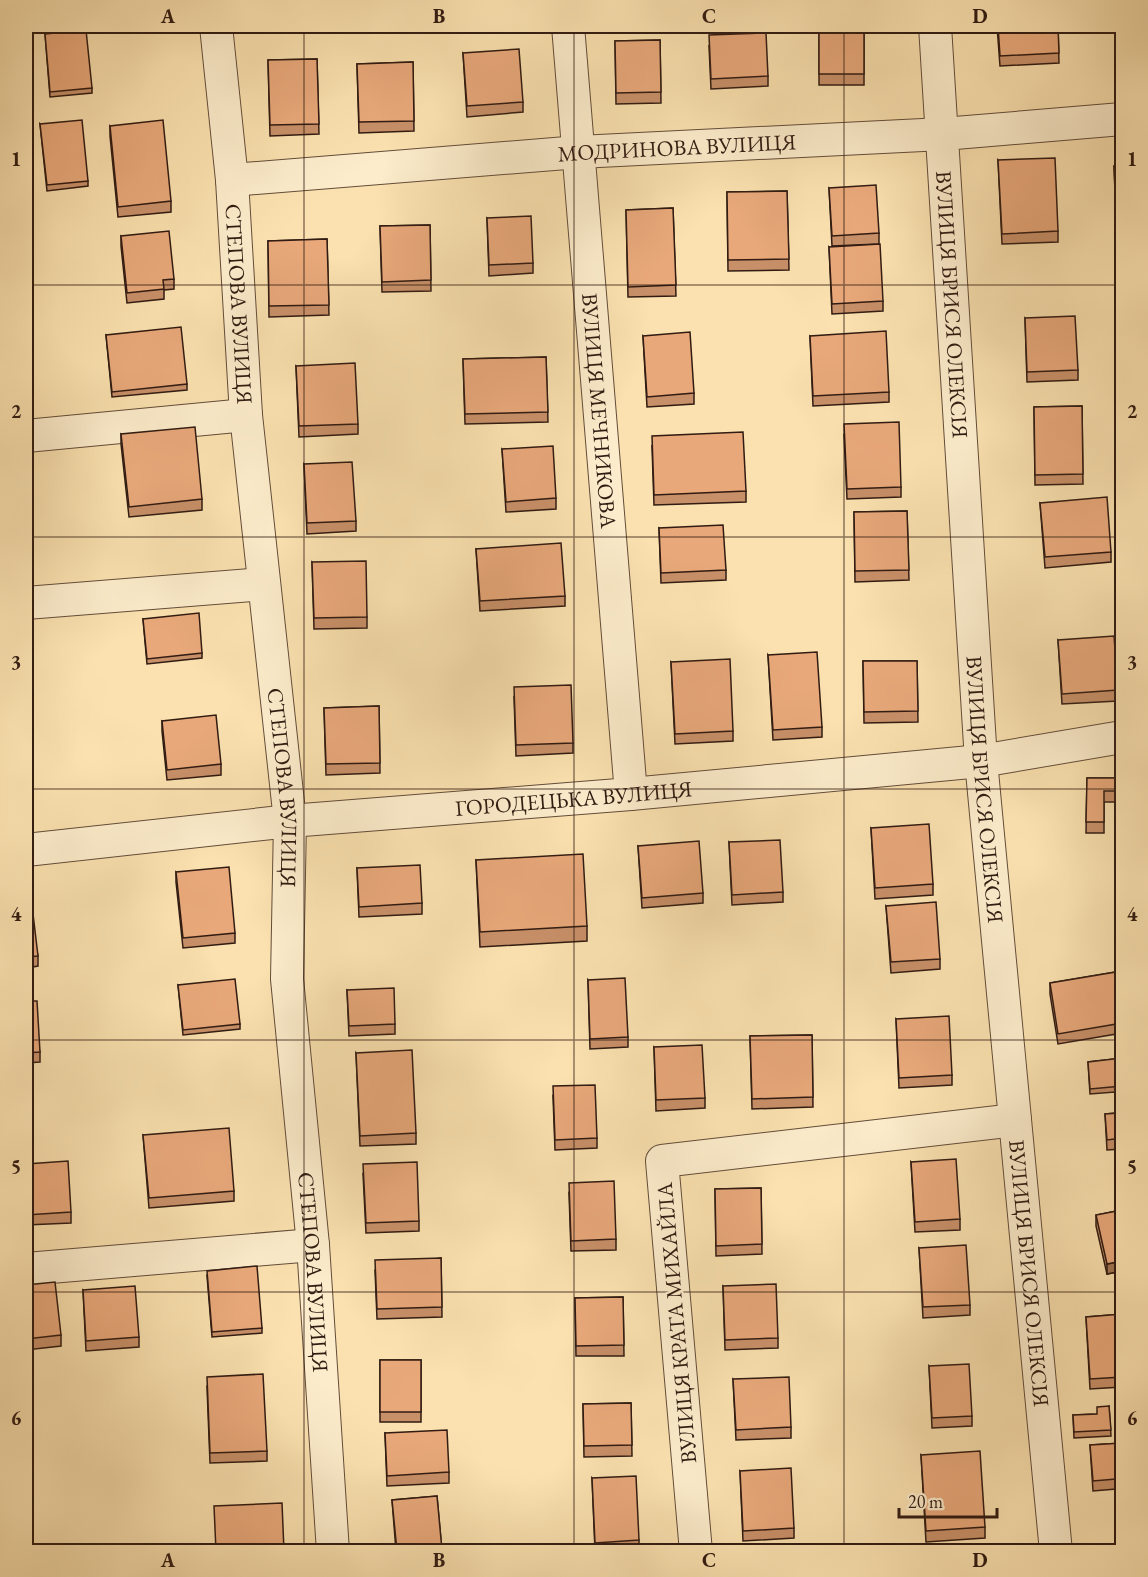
<svg xmlns="http://www.w3.org/2000/svg" width="1148" height="1577" font-family="'EB Garamond',serif">
	<style>
		.lines { fill: none; stroke-linecap: round; stroke-linejoin: round }
		.minor-casing { stroke: #634c39; stroke-width: 34 }
		.minor { stroke: #fceccb; stroke-width: 32 }
		.wall { fill: #c89069; stroke: #311b12; stroke-width: 1.5 }
		.shaded-wall { fill: #a27655; stroke: #311b12; stroke-width: 1.5 }
		.building { fill: #e8a87a; stroke: #311b12; stroke-width: 1.5 }
		.grid { fill: none; stroke: #311b12; stroke-width: 1.5; stroke-opacity: 0.55 }
		.labels { text-anchor: middle; stroke-width: 4.5; stroke-linejoin: round; paint-order: stroke }
		.street-label { font-size: 22px; fill: #311b12; stroke: #fceccb }
		.neatline { fill: none; stroke: #311b12; stroke-width: 2 }
		.grid-label { font-size: 20px; text-anchor: middle; font-weight: bold; fill: #311b12 }
	</style>
	<rect width="100%" height="100%" fill="#fae1af"/>
	<filter id="stains"><feTurbulence type="fractalNoise" baseFrequency=".00333" numOctaves="4"/><feColorMatrix values="0 0 0 0 .2 0 0 0 0 .09 0 0 0 0 .02 0 0 0 .5 -.17"/></filter>
	<radialGradient id="worn" r=".72"><stop offset=".6" stop-color="#630" stop-opacity="0"/><stop offset="1" stop-color="#630" stop-opacity=".3"/></radialGradient>
	<g class="lines">
		<defs>
			<g id="minor">
				<path id="s1" d="M216,26L232,180L246,415L290,821L287,979L313,1245L333,1552"/>
				<path id="s2" d="M568,26L631,794"/>
				<path id="s3" d="M935,26L981,761L1056,1552"/>
				<path id="s4" d="M232,180L579,152L943,134L1122,119"/>
				<path d="M26,436L246,415"/>
				<path d="M26,603L264,584"/>
				<path id="s5" d="M26,850L290,821L631,794L981,761L1122,737"/>
				<path d="M26,1269L313,1245"/>
				<path d="M696,1552L662,1161L1015,1120"/>
			</g>
		</defs>
		<use href="#minor" class="minor-casing"/>
		<use href="#minor" class="minor"/>
	</g>
	<path class="wall" d="M819,26H864V85H819Z
		M997,26H1058L1059,63L1000,66Z
		M45,34L92,88V93L50,97Z
		M660,40L661,103L616,104L615,41Z
		M709,46L768,76V86L711,89Z
		M463,53L523,102V112L467,117Z
		M317,59L319,134L270,136L268,60Z
		M413,62L414,131L359,133L357,64Z
		M40,124L88,181V186L47,191Z
		M110,126L171,201V212L118,217L110,136Z
		M998,160L1058,231V242L1002,244Z
		M1114,166H1122V243H1117Z
		M829,188L879,233V244L832,246Z
		M787,191L789,270L728,271L727,192Z
		M673,208L676,296L628,297L626,210Z
		M487,218L533,263V273L489,276Z
		M430,225L431,291L382,292L380,226Z
		M121,236L174,279V289L164,290V299L127,303L121,246Z
		M327,239L329,315L269,317L268,241Z
		M829,247L883,301V311L832,314Z
		M1025,318L1078,370V380L1027,382Z
		M106,335L187,384V390L112,397Z
		M643,336L694,393V404L647,407Z
		M810,336L889,392V402L813,406Z
		M546,357L548,422L465,424L463,359Z
		M296,366L358,424V434L299,437Z
		M1082,406L1083,484L1035,485L1034,407Z
		M121,434L202,499V510L129,517L121,444Z
		M844,435L901,487V497L847,499Z
		M652,446L746,491V502L654,505Z
		M502,449L556,498V509L506,512Z
		M304,464L356,521V531L307,534Z
		M1040,503L1111,552V562L1045,568Z
		M907,511L909,580L855,582L854,512Z
		M659,528L726,570V580L661,583Z
		M476,549L565,596V606L480,611Z
		M312,562L367,617V628L314,629Z
		M143,619L202,653V658L147,664Z
		M1058,640L1118,690V701L1062,704Z
		M768,655L822,727V737L773,740Z
		M863,661H917L918,722L864,723Z
		M671,662L733,731V741L675,744Z
		M514,697L573,743V753L516,756Z
		M379,706L380,773L326,775L324,708Z
		M162,721L221,764V775L167,780L162,731Z
		M1087,778H1115V802H1104V833H1086Z
		M871,828L933,884V895L875,899Z
		M729,842L783,892V902L732,905Z
		M638,846L703,893V903L642,908Z
		M476,860L587,926V941L480,947Z
		M357,868L422,903V914L359,917Z
		M176,872L235,933V943L183,948L176,882Z
		M26,898L38,956V966L26,968Z
		M886,906L940,959V969L891,973Z
		M1122,971V1033L1058,1044L1050,994V983Z
		M588,980L628,1037V1047L590,1049Z
		M178,985L240,1024V1029L183,1035Z
		M347,990L395,1024V1034L349,1036Z
		M26,1001L40,1052V1062L26,1063Z
		M896,1019L952,1075V1085L899,1088Z
		M812,1035L813,1107L752,1109L750,1036Z
		M654,1047L705,1098V1108L656,1111Z
		M356,1053L416,1133V1144L360,1146Z
		M1122,1058V1149L1107,1150L1105,1114L1117,1113L1115,1092L1090,1094L1088,1062Z
		M553,1096L597,1138V1148L555,1150Z
		M143,1135L234,1191V1201L149,1208Z
		M911,1162L960,1219V1230L915,1232Z
		M26,1164L71,1212V1223L26,1225Z
		M363,1174L419,1221V1231L366,1233Z
		M761,1188L762,1254L716,1256L715,1189Z
		M569,1193L616,1239V1250L571,1251Z
		M1122,1210V1271L1107,1274L1096,1226V1215Z
		M919,1248L970,1305V1315L923,1318Z
		M441,1258L442,1317L377,1319L375,1270Z
		M207,1276L262,1328V1333L212,1337Z
		M26,1285L61,1335V1346L26,1350Z
		M723,1286L778,1338V1348L725,1350Z
		M83,1290L139,1337V1347L86,1351Z
		M623,1297L624,1356H576L575,1298Z
		M1122,1314V1387L1090,1389L1086,1317Z
		M380,1360H421V1422H380Z
		M929,1366L972,1416V1426L932,1428Z
		M733,1379L791,1427V1438L736,1440Z
		M207,1387L267,1451V1461L210,1463Z
		M631,1403L632,1456L584,1457L583,1404Z
		M1109,1406L1111,1436L1074,1438L1073,1415L1097,1414Z
		M385,1433L449,1472V1483L387,1486Z
		M1122,1443V1472H1116V1489L1093,1491L1090,1445Z
		M921,1455L985,1527V1538L926,1542Z
		M740,1471L794,1528V1538L743,1541Z
		M592,1478L639,1540V1551H595Z
		M437,1496L442,1551H396L392,1500Z"/>
	<path class="shaded-wall" d="M1122,1261V1271L1107,1274V1264Z"/>
	<path class="building" d="M819,26H864V74H819Z
		M998,26H1058L1059,53L1000,56Z
		M86,30L92,88L50,92L45,34Z
		M766,33L768,76L711,79L709,35Z
		M660,40L661,92L616,93L615,41Z
		M519,49L523,102L467,106L463,53Z
		M317,59L319,124L270,125L268,60Z
		M413,62L414,121L359,122L357,64Z
		M82,120L88,181L47,185L40,124Z
		M163,120L171,201L118,207L110,126Z
		M1055,158L1058,231L1002,234L998,160Z
		M1114,166H1122V233H1117Z
		M876,185L879,233L832,236L829,188Z
		M787,191L789,259L728,260L727,192Z
		M673,208L676,285L628,287L626,210Z
		M531,216L533,263L489,265L487,218Z
		M430,225L431,280L382,282L380,226Z
		M169,231L174,279L163,280L164,289L127,293L121,236Z
		M327,239L329,305L269,306L268,241Z
		M880,244L883,301L832,304L829,247Z
		M1075,316L1078,370L1027,372L1025,318Z
		M181,327L187,384L112,392L106,335Z
		M886,331L889,392L813,396L810,336Z
		M690,332L694,393L647,397L643,336Z
		M546,357L548,412L465,414L463,359Z
		M355,363L358,424L299,426L296,366Z
		M1082,406L1083,474L1035,475L1034,407Z
		M899,422L901,487L847,489L844,424Z
		M195,427L202,499L129,507L121,434Z
		M743,432L746,491L654,495L652,436Z
		M553,446L556,498L506,502L502,449Z
		M352,462L356,521L307,523L304,464Z
		M1107,497L1111,552L1045,557L1040,503Z
		M907,511L909,570L855,571L854,512Z
		M723,525L726,570L661,573L659,528Z
		M561,543L565,596L480,601L476,549Z
		M366,561L367,617L314,618L312,562Z
		M199,613L202,653L147,659L143,619Z
		M1114,636L1118,690L1062,694L1058,640Z
		M817,652L822,727L773,730L768,655Z
		M730,659L733,731L675,734L671,662Z
		M863,661H917L918,711L864,712Z
		M571,685L573,743L516,745L514,687Z
		M379,706L380,763L326,764L324,708Z
		M216,715L221,764L167,770L162,721Z
		M1087,778H1115V791H1104V822H1086Z
		M929,824L933,884L875,888L871,828Z
		M780,840L783,892L732,895L729,842Z
		M699,841L703,893L642,898L638,846Z
		M583,854L587,926L480,932L476,860Z
		M420,865L422,903L359,907L357,868Z
		M229,867L235,933L183,938L176,872Z
		M31,897L38,956L26,957V898Z
		M936,902L940,959L891,962L886,906Z
		M1122,971V1023L1058,1034L1050,983Z
		M625,978L628,1037L590,1039L588,980Z
		M235,979L240,1024L183,1030L178,985Z
		M394,988L395,1024L349,1026L347,990Z
		M26,1001H37L40,1052L26,1053Z
		M949,1016L952,1075L899,1078L896,1019Z
		M812,1035L813,1097L752,1099L750,1036Z
		M702,1045L705,1098L656,1100L654,1047Z
		M412,1050L416,1133L360,1136L356,1053Z
		M1122,1058V1086L1090,1089L1088,1062Z
		M595,1085L597,1138L555,1140L553,1086Z
		M1115,1086H1122V1138L1107,1140L1105,1114L1118,1113Z
		M229,1128L234,1191L149,1198L143,1135Z
		M956,1159L960,1219L915,1222L911,1162Z
		M68,1161L71,1212L26,1215V1164Z
		M417,1162L419,1221L366,1223L363,1164Z
		M614,1181L616,1239L571,1241L569,1183Z
		M761,1188L762,1244L716,1246L715,1189Z
		M1122,1210V1261L1107,1264L1096,1215Z
		M966,1245L970,1305L923,1307L919,1248Z
		M441,1258L442,1307L377,1309L375,1260Z
		M257,1266L262,1328L212,1332L207,1271Z
		M55,1282L61,1335L26,1339V1285Z
		M776,1284L778,1338L725,1340L723,1286Z
		M135,1286L139,1337L86,1341L83,1290Z
		M623,1297L624,1345L576,1346L575,1298Z
		M1122,1314V1377L1090,1379L1086,1317Z
		M380,1360H421V1412H380Z
		M969,1364L972,1416L932,1418L929,1366Z
		M263,1374L267,1451L210,1453L207,1377Z
		M789,1377L791,1427L736,1430L733,1379Z
		M631,1403L632,1445L584,1446L583,1404Z
		M1109,1406L1111,1430L1074,1432L1073,1415L1097,1414V1407Z
		M447,1430L449,1472L387,1476L385,1433Z
		M1122,1443V1461L1115,1462L1116,1479L1093,1481L1090,1445Z
		M980,1451L985,1527L926,1531L921,1455Z
		M791,1468L794,1528L743,1531L740,1471Z
		M636,1476L639,1540L595,1543L592,1478Z
		M437,1496L442,1550L420,1551H397L392,1500Z
		M282,1503L284,1551H216L214,1506Z"/>
	<path class="grid" d="M304,26V1552M574,26V1552M844,26V1552M26,285H1122M26,537H1122M26,789H1122M26,1040H1122M26,1292H1122"/>
	<g class="labels">
		<g class="street-label">
			<text dy="8" stroke="none"><textPath href="#s4" startOffset="446">МОДРИНОВА ВУЛИЦЯ</textPath></text>
			<text dy="8" stroke="none"><textPath href="#s1" startOffset="279">СТЕПОВА ВУЛИЦЯ</textPath></text>
			<text dy="8" stroke="none"><textPath href="#s3" startOffset="279">ВУЛИЦЯ БРИСЯ ОЛЕКСІЯ</textPath></text>
			<text dy="8" stroke="none"><textPath href="#s2" startOffset="386">ВУЛИЦЯ МЕЧНИКОВА</textPath></text>
			<text dy="8" stroke="none"><textPath href="#s1" startOffset="765">СТЕПОВА ВУЛИЦЯ</textPath></text>
			<text dy="8" stroke="none"><textPath href="#s3" startOffset="765">ВУЛИЦЯ БРИСЯ ОЛЕКСІЯ</textPath></text>
			<text dy="8" stroke="none"><textPath href="#s5" startOffset="550">ГОРОДЕЦЬКА ВУЛИЦЯ</textPath></text>
			<text dy="8" stroke="none"><textPath href="#s1" startOffset="1251">СТЕПОВА ВУЛИЦЯ</textPath></text>
			<text dy="8" stroke="none"><textPath href="#s3" startOffset="1251">ВУЛИЦЯ БРИСЯ ОЛЕКСІЯ</textPath></text>
			<text transform="translate(676 1323) rotate(-95)" y="8">ВУЛИЦЯ КРАТА МИХАЙЛА</text>
		</g>
	</g>
	<rect width="1148" height="1577" fill="none" stroke="#fae1af" stroke-width="66"/>
	<path d="M899 1508v9h98v-9" fill="none" stroke="#311b12" stroke-width="3"/>
	<text x="908" y="1508" font-size="18" fill="#311b12" stroke="#fceccb" stroke-width="4.5" paint-order="stroke">20 m</text>
	<rect x="33" y="33" width="1082" height="1511" class="neatline"/>
	<g class="grid-label">
		<text x="168" y="23">A</text>
		<text x="439" y="23">B</text>
		<text x="709" y="23">C</text>
		<text x="980" y="23">D</text>
		<text x="16" y="166">1</text>
		<text x="1132" y="166">1</text>
		<text x="16" y="418">2</text>
		<text x="1132" y="418">2</text>
		<text x="16" y="669">3</text>
		<text x="1132" y="669">3</text>
		<text x="16" y="921">4</text>
		<text x="1132" y="921">4</text>
		<text x="16" y="1173">5</text>
		<text x="1132" y="1173">5</text>
		<text x="16" y="1425">6</text>
		<text x="1132" y="1425">6</text>
		<text x="168" y="1567">A</text>
		<text x="439" y="1567">B</text>
		<text x="709" y="1567">C</text>
		<text x="980" y="1567">D</text>
	</g>
	<rect width="100%" height="100%" filter="url(#stains)"/>
	<rect width="100%" height="100%" fill="url(#worn)"/>
</svg>
